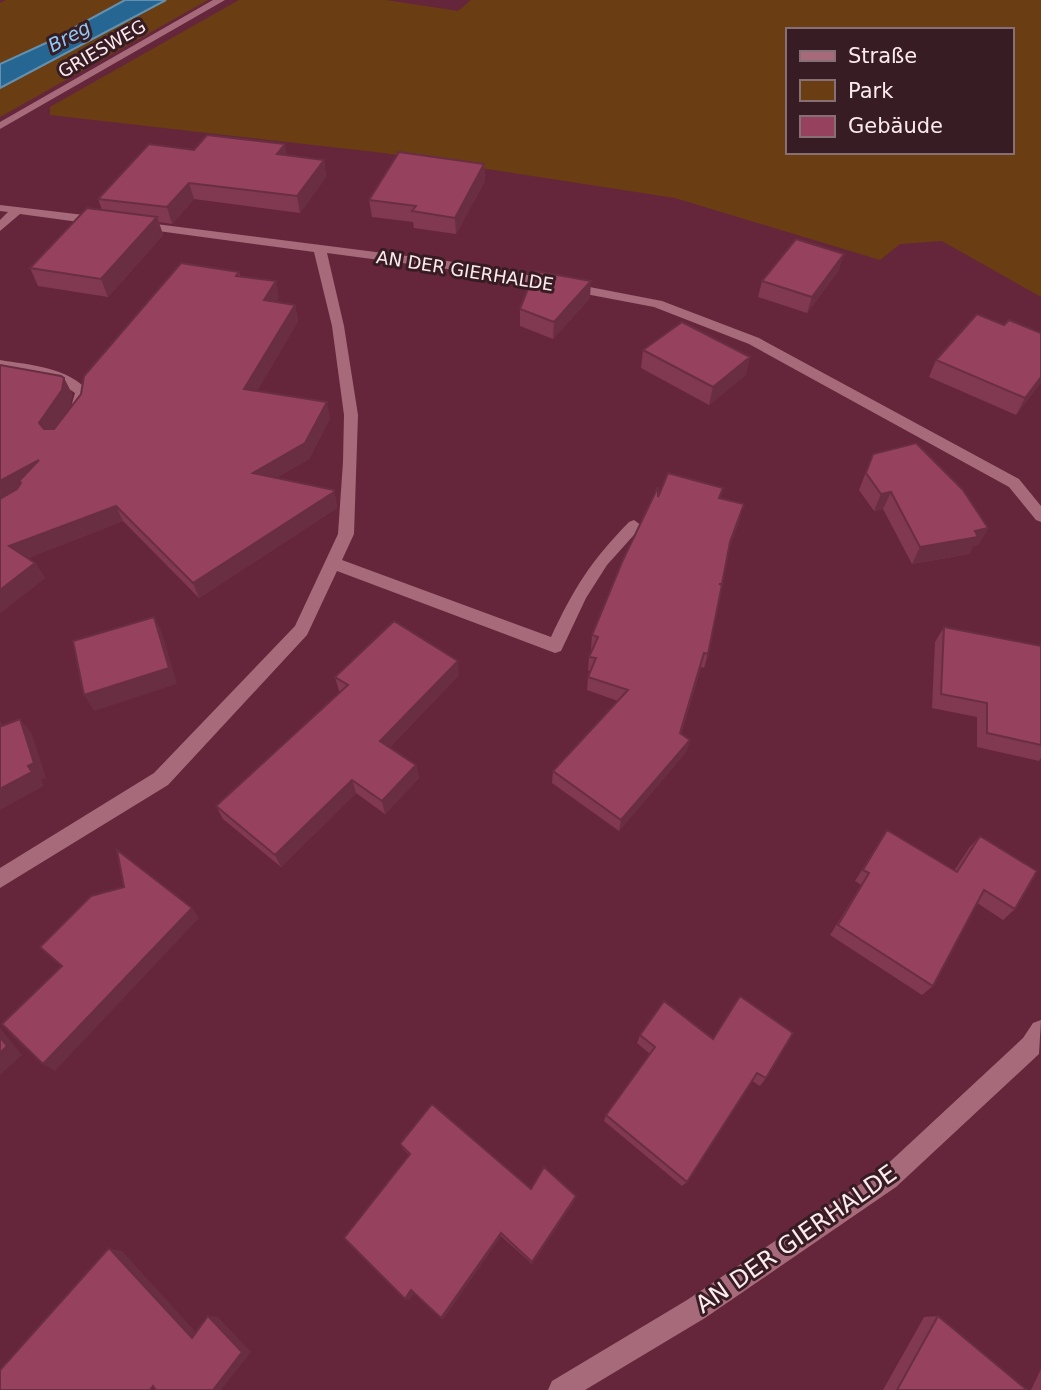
<svg xmlns="http://www.w3.org/2000/svg" width="1041" height="1390" font-family="'DejaVu Sans',sans-serif">
	<style>
		.green { fill: #6a3e12; fill-rule: evenodd }
		.water { fill: #256792; stroke: #658fae; stroke-width: 2 }
		.lines { fill: none; stroke-linecap: round; stroke-linejoin: round }
		.minor { fill: #a66a7b; fill-rule: evenodd }
		.wall { fill: #813851 }
		.shaded-wall { fill: #692e42 }
		.building { fill: #96415e; stroke: #692e42; stroke-width: 2 }
		.labels { text-anchor: middle; stroke-width: 6; stroke-linejoin: round; paint-order: stroke }
		.far-street-label { font-size: 18px; fill: #fbebef; stroke: #381c24 }
		.far-water-label { font-size: 19px; font-style: italic; fill: #8cc9f6; stroke: #381c24 }
		.near-street-label { font-size: 24px; fill: #fbebef; stroke: #381c24 }
	</style>
	<rect width="100%" height="100%" fill="#65263c"/>
	<path class="green" d="M6,0H208L0,117V3Z
		M239,0H386L458,11L471,0H1041V297L942,241L900,244L880,260L675,198L384,153L50,115V107ZM787,30H1011V152H787Z"/>
	<path class="water" d="M125,0H166L0,88V64L46,43Z"/>
	<g class="lines">
		<path class="minor" d="M213,0H225L0,129V122Z
			M0,205L101,217L107,221L101,225L20,214L0,231V220L8,212L0,211Z
			M140,222L470,264L662,301L759,338L1019,479L1041,506V522L1036,520L1009,487L749,344L654,307L470,272L327,253L344,326L358,415L354,534L342,560L551,637C574,588 590,562 629,522L634,520L642,526L607,565L586,598L561,651L555,653L337,571L307,635L168,785L0,888V868L154,773L295,626L338,534L343,462L344,415L332,326L314,252L136,228L134,226Z
			M0,360C29,365 69,367 89,392L82,414L77,416L70,411L75,393C53,376 26,373 0,368Z
			M1041,1020L1039,1054L896,1187L705,1318L585,1390H548L552,1381L687,1300L880,1171L1023,1038L1033,1023Z"/>
	</g>
	<path class="wall" d="M194,150L287,156L324,160L326,177L300,213L194,199L172,224L159,222L163,235L108,297L38,286L30,268L102,210L98,199Z
		M484,164L485,181L456,234L414,228L413,222L372,217L369,200Z
		M839,270L807,313L758,297L762,281Z
		M239,272L240,276L279,297L276,302L295,305L298,321L257,391L330,418L309,459L276,478L334,490L337,508L199,598L123,521L28,558L35,563L45,578L0,613V365L64,378L72,394L70,406L57,425Z
		M590,298L553,339L520,326V309Z
		M1004,325L1041,333V382L1016,415L929,377L936,360Z
		M643,350L746,375L709,405L641,368Z
		M873,454L988,528L978,545L973,546L969,554L912,564L883,509L874,511L859,490Z
		M723,488L720,498L740,519L728,551L708,654L704,668L701,667L681,734L690,740L686,752L619,831L552,783L553,771L618,701L587,690L588,677L590,671H588L589,657L593,650L591,649L592,635L658,497Z
		M944,627L1041,646V758L1039,761L977,747V717L932,708L935,642Z
		M459,675L390,747L416,765L419,778L385,814L356,793L281,867L223,819L216,806L340,692L339,691L335,677Z
		M887,830L954,871L969,848L980,836L1015,909L1003,920L977,903L933,986L922,995L830,935L861,885L855,881Z
		M664,1001L766,1078L760,1086L752,1081L687,1182L682,1186L604,1121L606,1115L650,1054L637,1043L640,1035Z
		M400,1144L531,1189L575,1200L532,1264L501,1236L443,1319L441,1318L414,1293L409,1300V1155L403,1149Z
		M938,1316L1027,1390H883L924,1317Z
		M1041,1369V1390H1031Z"/>
	<path class="shaded-wall" d="M285,144L288,161L277,154Z
		M324,160L326,177L300,213L297,196Z
		M484,164L485,181L456,234L455,218Z
		M189,183L194,199L172,224L167,207Z
		M157,217L163,235L108,297L101,279Z
		M844,254L839,270L807,313L812,297Z
		M276,281L279,297L268,316L264,300Z
		M591,281L590,298L553,339L554,322Z
		M295,305L298,321L249,405L244,389Z
		M750,357L746,375L709,405L713,387Z
		M1041,377V382L1016,415L1025,398Z
		M64,378L72,394L70,406L47,439L39,423Z
		M327,402L330,418L309,459L258,489L253,473Z
		M39,460L24,489L0,502V481Z
		M334,490L337,508L199,598L193,583Z
		M891,492L883,509L874,511L881,494Z
		M744,504L740,519L726,557L730,542Z
		M116,506L123,521L19,562L9,546Z
		M988,528L978,545L973,546L969,554L912,564L920,547Z
		M35,563L45,578L0,613V590Z
		M154,617L162,633L177,684L94,711L84,695Z
		M458,661L459,675L383,754L380,741Z
		M20,719L32,734L46,778L41,780L44,786L0,810V789L28,766Z
		M690,740L686,752L619,831L621,820Z
		M416,765L419,778L385,814L382,801Z
		M352,780L356,793L281,867L275,855Z
		M192,908L199,918L55,1071L43,1064Z
		M0,1028L22,1055L0,1075Z
		M576,1196L575,1200L532,1264V1262Z
		M501,1233V1236L443,1319L441,1318Z
		M109,1248L122,1251L202,1339L192,1338Z
		M411,1290L415,1292L409,1300L405,1299Z
		M208,1316L218,1317L251,1352L221,1390H213Z"/>
	<path class="building" d="M207,135L285,144L277,154L324,160L297,196L189,183L167,207L98,199L149,144L194,150Z
		M399,152L484,164L455,218L412,211L416,206L369,200Z
		M87,208L157,217L101,279L30,268Z
		M796,239L844,254L812,297L762,281Z
		M181,263L239,272L236,276L276,281L264,300L295,305L244,389L327,402L305,443L253,473L334,490V492L193,583L116,506L9,546L35,563L0,590V499L17,489L21,483L19,481L39,460L0,481V365L61,376L64,378L62,390L39,423L44,429H54L81,394L84,376Z
		M535,271L591,281L554,322L520,309Z
		M977,314L1004,325L1009,320L1041,333V377L1025,398L936,360Z
		M682,322L750,357L713,387L643,350Z
		M916,443L963,490L988,528L975,531L978,537L920,547L891,492L881,494L866,473L873,454Z
		M668,473L723,488L719,498L744,504L730,542L722,584H719L722,585L708,654L704,653L680,733L690,740L621,820L553,771L628,690L588,677L596,658L589,657L598,637L592,635L622,562L658,487V497Z
		M154,617L169,668L84,695L73,641Z
		M394,621L458,661L380,741L416,765L382,801L352,780L275,855L216,806L348,685L335,677Z
		M944,627L1041,646V745L987,733V703L941,694Z
		M20,719L34,763L28,766L32,772L0,789V723L2,726Z
		M887,830L957,872L980,836L1037,871L1015,909L984,890L933,986L838,925L869,873L863,870Z
		M117,850L192,908L43,1064L2,1024L62,966L40,947L91,896L124,887Z
		M740,996L793,1033L766,1078L757,1073L687,1182L606,1115L655,1047L640,1035L664,1001L713,1039Z
		M0,1037L7,1046L0,1053Z
		M432,1104L531,1189L544,1167L576,1196L532,1262L501,1233L441,1318L411,1290L405,1299L344,1238L410,1154L400,1144Z
		M109,1248L192,1338L208,1316L242,1352L213,1390H156L153,1386L150,1390H0V1370Z
		M938,1316L1027,1390H897Z"/>
	<g class="labels">
		<g class="far-street-label">
			<text transform="translate(102 49) rotate(-30)" y="6">GRIESWEG</text>
			<text transform="translate(465 271) rotate(9)" y="6">AN DER GIERHALDE</text>
		</g>
		<g class="far-water-label">
			<text transform="translate(69 36) rotate(-28)" y="7">Breg</text>
		</g>
		<g class="near-street-label">
			<text transform="translate(796 1239) rotate(-35)" y="8">AN DER GIERHALDE</text>
		</g>
	</g>
	<rect x="786" y="28" width="228" height="126" fill="#381c24" stroke="#866f75" stroke-width="2"/>
	<rect x="800" y="51" width="35" height="10" fill="#a66a7b" stroke="#866f75" stroke-width="2"/>
	<text x="848" y="63" font-size="21" fill="#fbebef">Straße</text>
	<rect x="800" y="80" width="35" height="21" fill="#6a3e12" stroke="#866f75" stroke-width="2"/>
	<text x="848" y="98" font-size="21" fill="#fbebef">Park</text>
	<rect x="800" y="116" width="35" height="21" fill="#96415e" stroke="#866f75" stroke-width="2"/>
	<text x="848" y="133" font-size="21" fill="#fbebef">Gebäude</text>
</svg>
